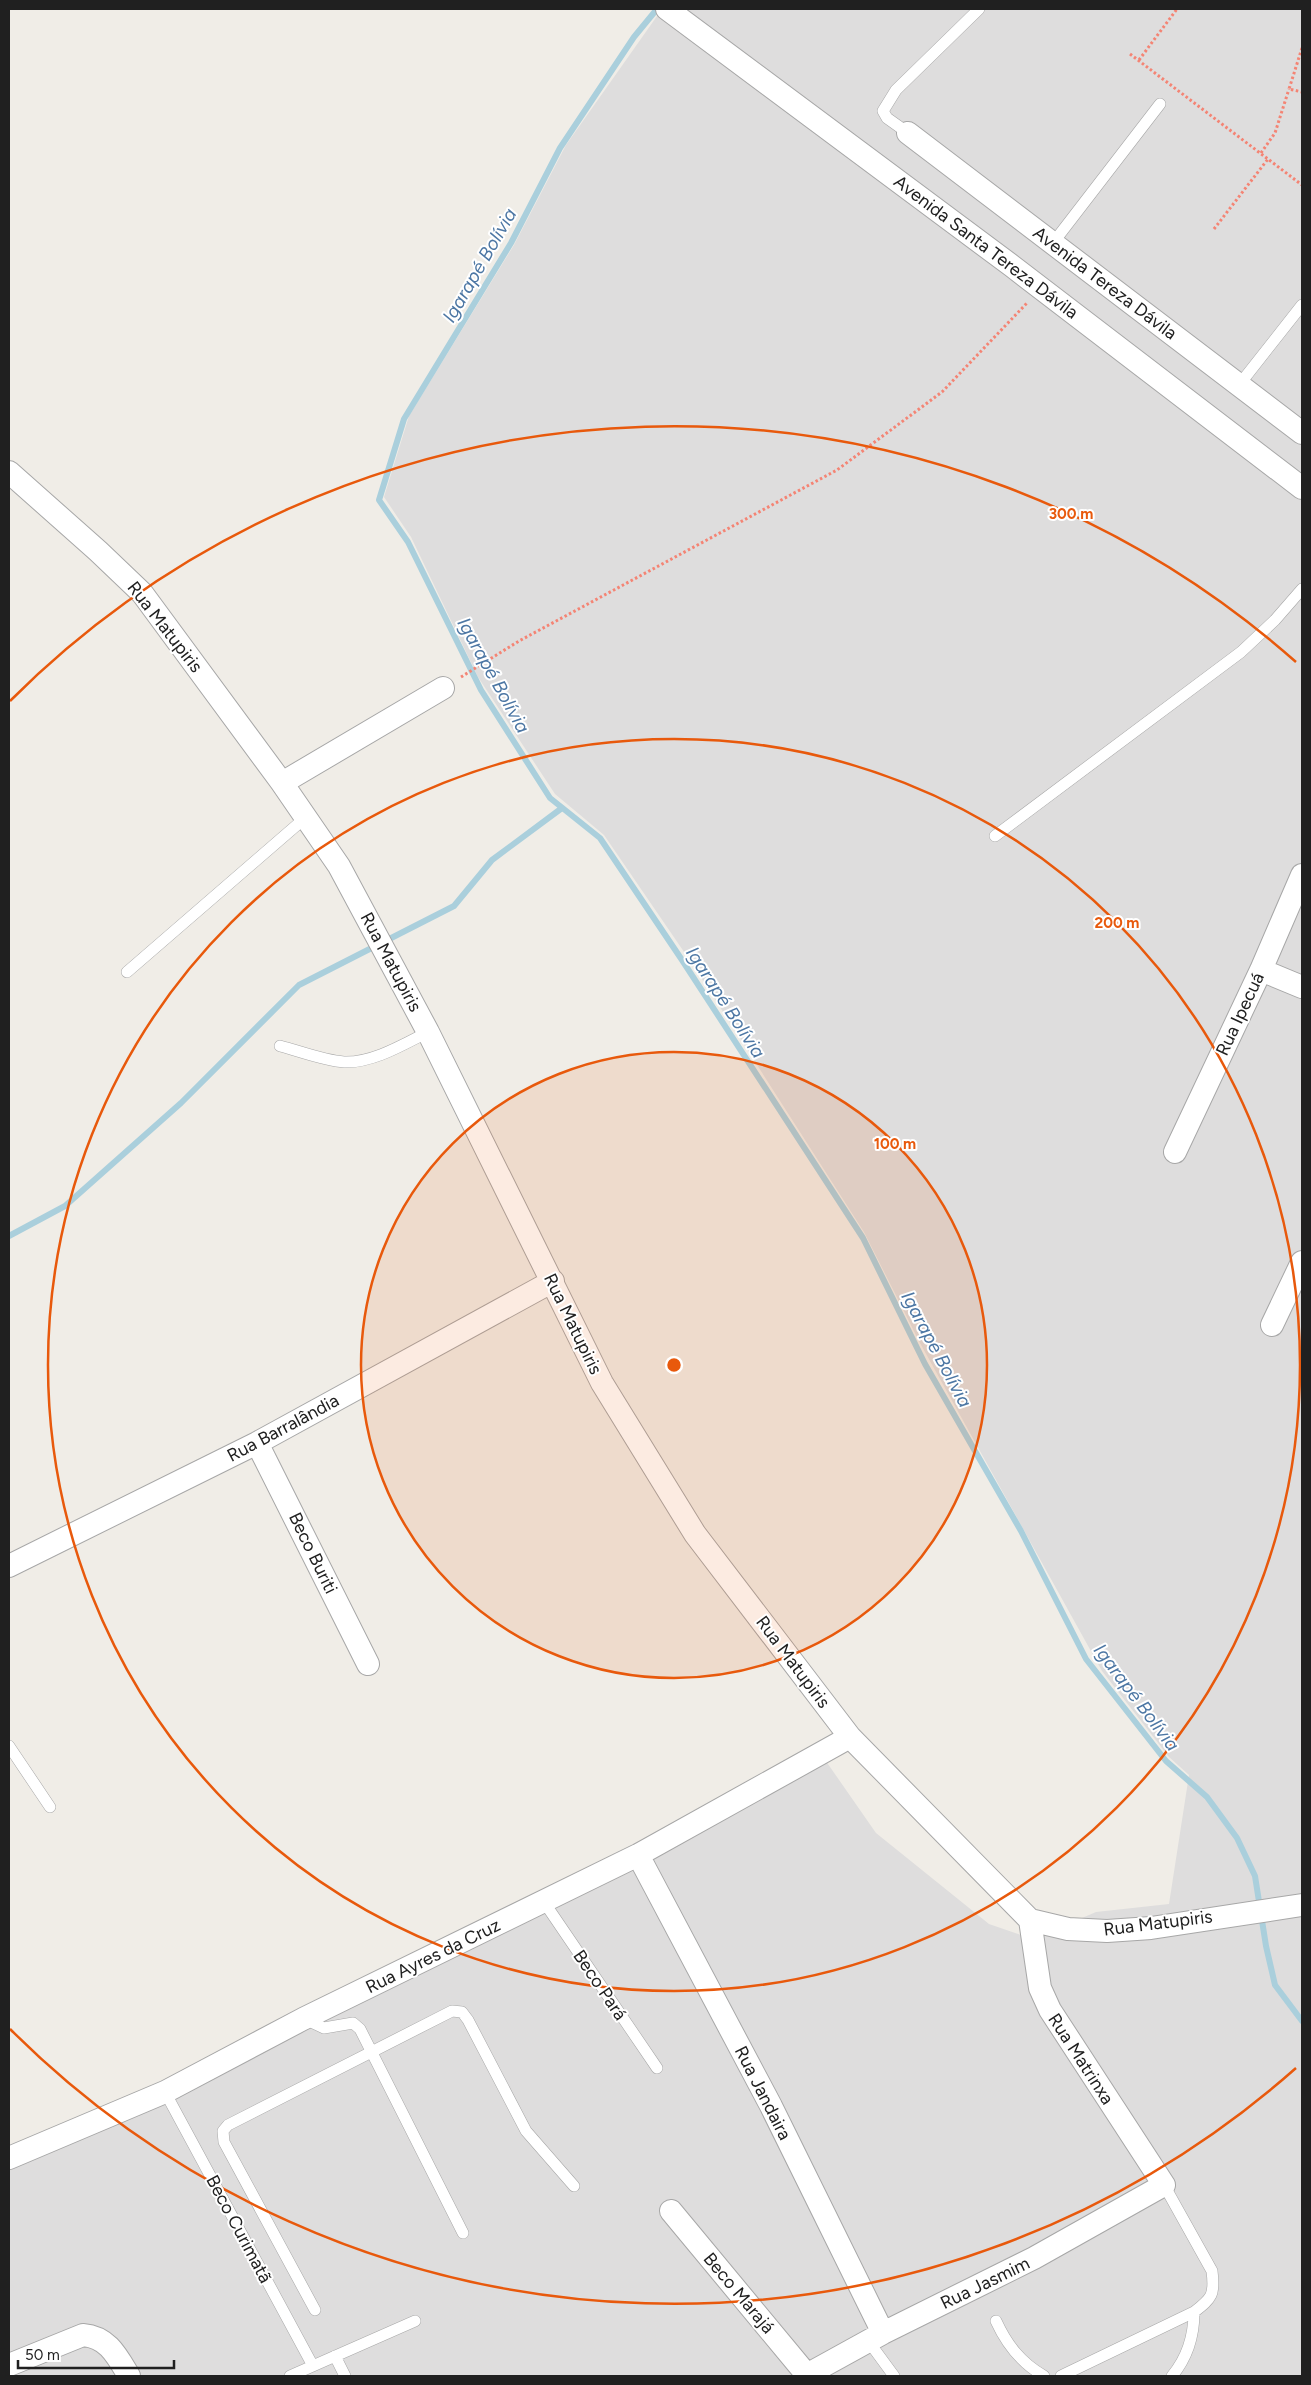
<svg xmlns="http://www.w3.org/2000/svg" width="1311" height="2385" font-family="Figtree,sans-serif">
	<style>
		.residential { fill: #dedddd }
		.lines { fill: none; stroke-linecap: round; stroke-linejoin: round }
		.stream { stroke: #aacfdc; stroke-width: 6 }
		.lane-casing { stroke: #a7a7a7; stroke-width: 12 }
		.street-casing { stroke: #a7a7a7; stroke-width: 24 }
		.path { stroke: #f48474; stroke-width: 3; stroke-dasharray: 2.5 2.5; stroke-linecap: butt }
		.lane { stroke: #fff; stroke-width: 11 }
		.street { stroke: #fff; stroke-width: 22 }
		.ring { fill: none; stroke: #e8590c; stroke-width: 2.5 }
		.labels { text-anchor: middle; stroke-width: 4; stroke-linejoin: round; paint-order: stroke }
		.street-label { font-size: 18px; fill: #202020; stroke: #fff }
		.water-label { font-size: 19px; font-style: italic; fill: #4d77a4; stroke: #fff }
		.centre { fill: #e8590c; stroke: #fff; stroke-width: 2.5 }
		.ring-label { font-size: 15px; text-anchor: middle; font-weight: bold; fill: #e8590c; stroke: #fff; stroke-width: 4; stroke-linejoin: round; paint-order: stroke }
	</style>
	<rect width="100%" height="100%" fill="#f0ede7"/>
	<path class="residential" d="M662,9H1302V2376H9V2154L157,2093L821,1754L876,1833L989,1924L1033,1939L1096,1912L1169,1904L1189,1775L1169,1757L1102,1671L920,1343L864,1232L693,965L604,835L555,794L478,677L411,537L384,497L409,416L514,245L566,145Z"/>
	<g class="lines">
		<path class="stream" d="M657,9L634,37L560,148L511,243L404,419L379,500L408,542L481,690L550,798L600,838L682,960L863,1238L925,1364L1021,1531L1086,1659L1166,1761L1207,1797L1237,1838L1255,1876L1266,1946L1275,1985L1302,2021
			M9,1236L65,1206L181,1103L299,985L454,906L492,860L562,808"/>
		<defs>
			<path id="lane" d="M908,133L887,118L883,111L896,90L979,9
				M1053,243L1160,104
				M1239,385L1302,305
				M995,836L1241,652L1275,620L1302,589
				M127,972L305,818
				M280,1046C299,1051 325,1061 344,1062C373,1063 404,1044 428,1032
				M9,1746L50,1807
				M544,1902L657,2068
				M305,2019L324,2028L353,2023L360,2029L463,2233
				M165,2092L313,2366
				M315,2310L224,2142L223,2131L228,2125L452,2011L462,2012L468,2020L526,2131L574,2186
				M996,2321C1007,2345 1021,2363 1044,2376
				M869,2342L894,2376
				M335,2356L345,2376
				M290,2376L415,2321
				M1061,2376L1194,2312C1212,2298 1215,2295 1212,2271L1164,2185
				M1172,2376C1187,2358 1194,2335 1194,2312"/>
			<path id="street" d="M667,9L1012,266L1302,488
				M908,133L1302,433
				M9,472L98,551L142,593L282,783L339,866L428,1032L602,1383L695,1534L850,1737L1030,1920L1068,1929L1107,1931L1151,1928L1302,1905
				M282,783L443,688
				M1261,970L1302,987
				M1175,1152L1261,970L1302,875
				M1272,1325L1302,1262
				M257,1443L368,1664
				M9,1566L257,1443L553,1281
				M638,1855L771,2106L883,2333
				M9,2158L165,2092L303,2019L638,1855L850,1737
				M671,2211L807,2375
				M9,2365L83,2335C108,2337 117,2356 129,2376
				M805,2376L883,2333L1034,2258L1164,2185L1050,2010L1040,1988L1030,1920"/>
		</defs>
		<use href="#lane" class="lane-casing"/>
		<use href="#street" class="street-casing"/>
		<path class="path" d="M1302,48L1289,89L1302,92
			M1130,54L1302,185
			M1139,60L1177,9
			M1261,153L1275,133L1289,89
			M1214,229L1268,159
			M461,677L519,641L837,470L942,392L1027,303"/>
		<use href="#lane" class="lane"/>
		<use href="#street" class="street"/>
	</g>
	<circle cx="674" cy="1365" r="313" fill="#e8590c" fill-opacity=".12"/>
	<g class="ring">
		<circle cx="674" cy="1365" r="313"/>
		<circle cx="674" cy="1365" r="626"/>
		<path d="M1296 2068A939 939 0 0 1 10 2029M10 701A939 939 0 0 1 1296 662"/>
	</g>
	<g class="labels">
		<g class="street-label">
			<text transform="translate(986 247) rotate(37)" y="6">Avenida Santa Tereza Dávila</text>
			<text transform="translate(1105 283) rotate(37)" y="6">Avenida Tereza Dávila</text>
			<text transform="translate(165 627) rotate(52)" y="6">Rua Matupiris</text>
			<text transform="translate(391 962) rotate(62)" y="6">Rua Matupiris</text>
			<text transform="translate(1240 1014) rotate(-65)" y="6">Rua Ipecuá</text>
			<text transform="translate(573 1324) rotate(64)" y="6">Rua Matupiris</text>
			<text transform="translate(283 1428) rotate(-28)" y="6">Rua Barralândia</text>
			<text transform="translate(313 1553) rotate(64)" y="6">Beco Buriti</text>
			<text transform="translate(793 1662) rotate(53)" y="6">Rua Matupiris</text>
			<text transform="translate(1158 1923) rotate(-7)" y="6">Rua Matupiris</text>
			<text transform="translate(433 1956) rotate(-26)" y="6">Rua Ayres da Cruz</text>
			<text transform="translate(600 1985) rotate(56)" y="6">Beco Pará</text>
			<text transform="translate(1081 2059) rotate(57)" y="6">Rua Matrinxa</text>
			<text transform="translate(763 2093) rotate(63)" y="6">Rua Jandaira</text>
			<text transform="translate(239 2229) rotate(62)" y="6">Beco Curimatã</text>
			<text transform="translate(985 2283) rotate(-26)" y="6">Rua Jasmim</text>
			<text transform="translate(739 2293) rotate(50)" y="6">Beco Marajá</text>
		</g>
		<g class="water-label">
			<text transform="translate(479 265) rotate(-60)" y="7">Igarapé Bolívia</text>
			<text transform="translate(494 675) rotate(61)" y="7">Igarapé Bolívia</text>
			<text transform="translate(726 1002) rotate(57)" y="7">Igarapé Bolívia</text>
			<text transform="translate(937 1349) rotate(62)" y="7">Igarapé Bolívia</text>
			<text transform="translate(1137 1697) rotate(53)" y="7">Igarapé Bolívia</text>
		</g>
	</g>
	<circle cx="674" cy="1365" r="8" class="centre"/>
	<g class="ring-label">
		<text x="1071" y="519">300 m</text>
		<text x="1117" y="928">200 m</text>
		<text x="895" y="1149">100 m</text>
	</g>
	<rect width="1311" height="2385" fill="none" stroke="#202020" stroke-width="20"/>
	<path d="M18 2360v8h156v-8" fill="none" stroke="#202020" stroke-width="2.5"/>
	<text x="25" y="2360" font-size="15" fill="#202020" stroke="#ffffff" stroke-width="4" paint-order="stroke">50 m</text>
</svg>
